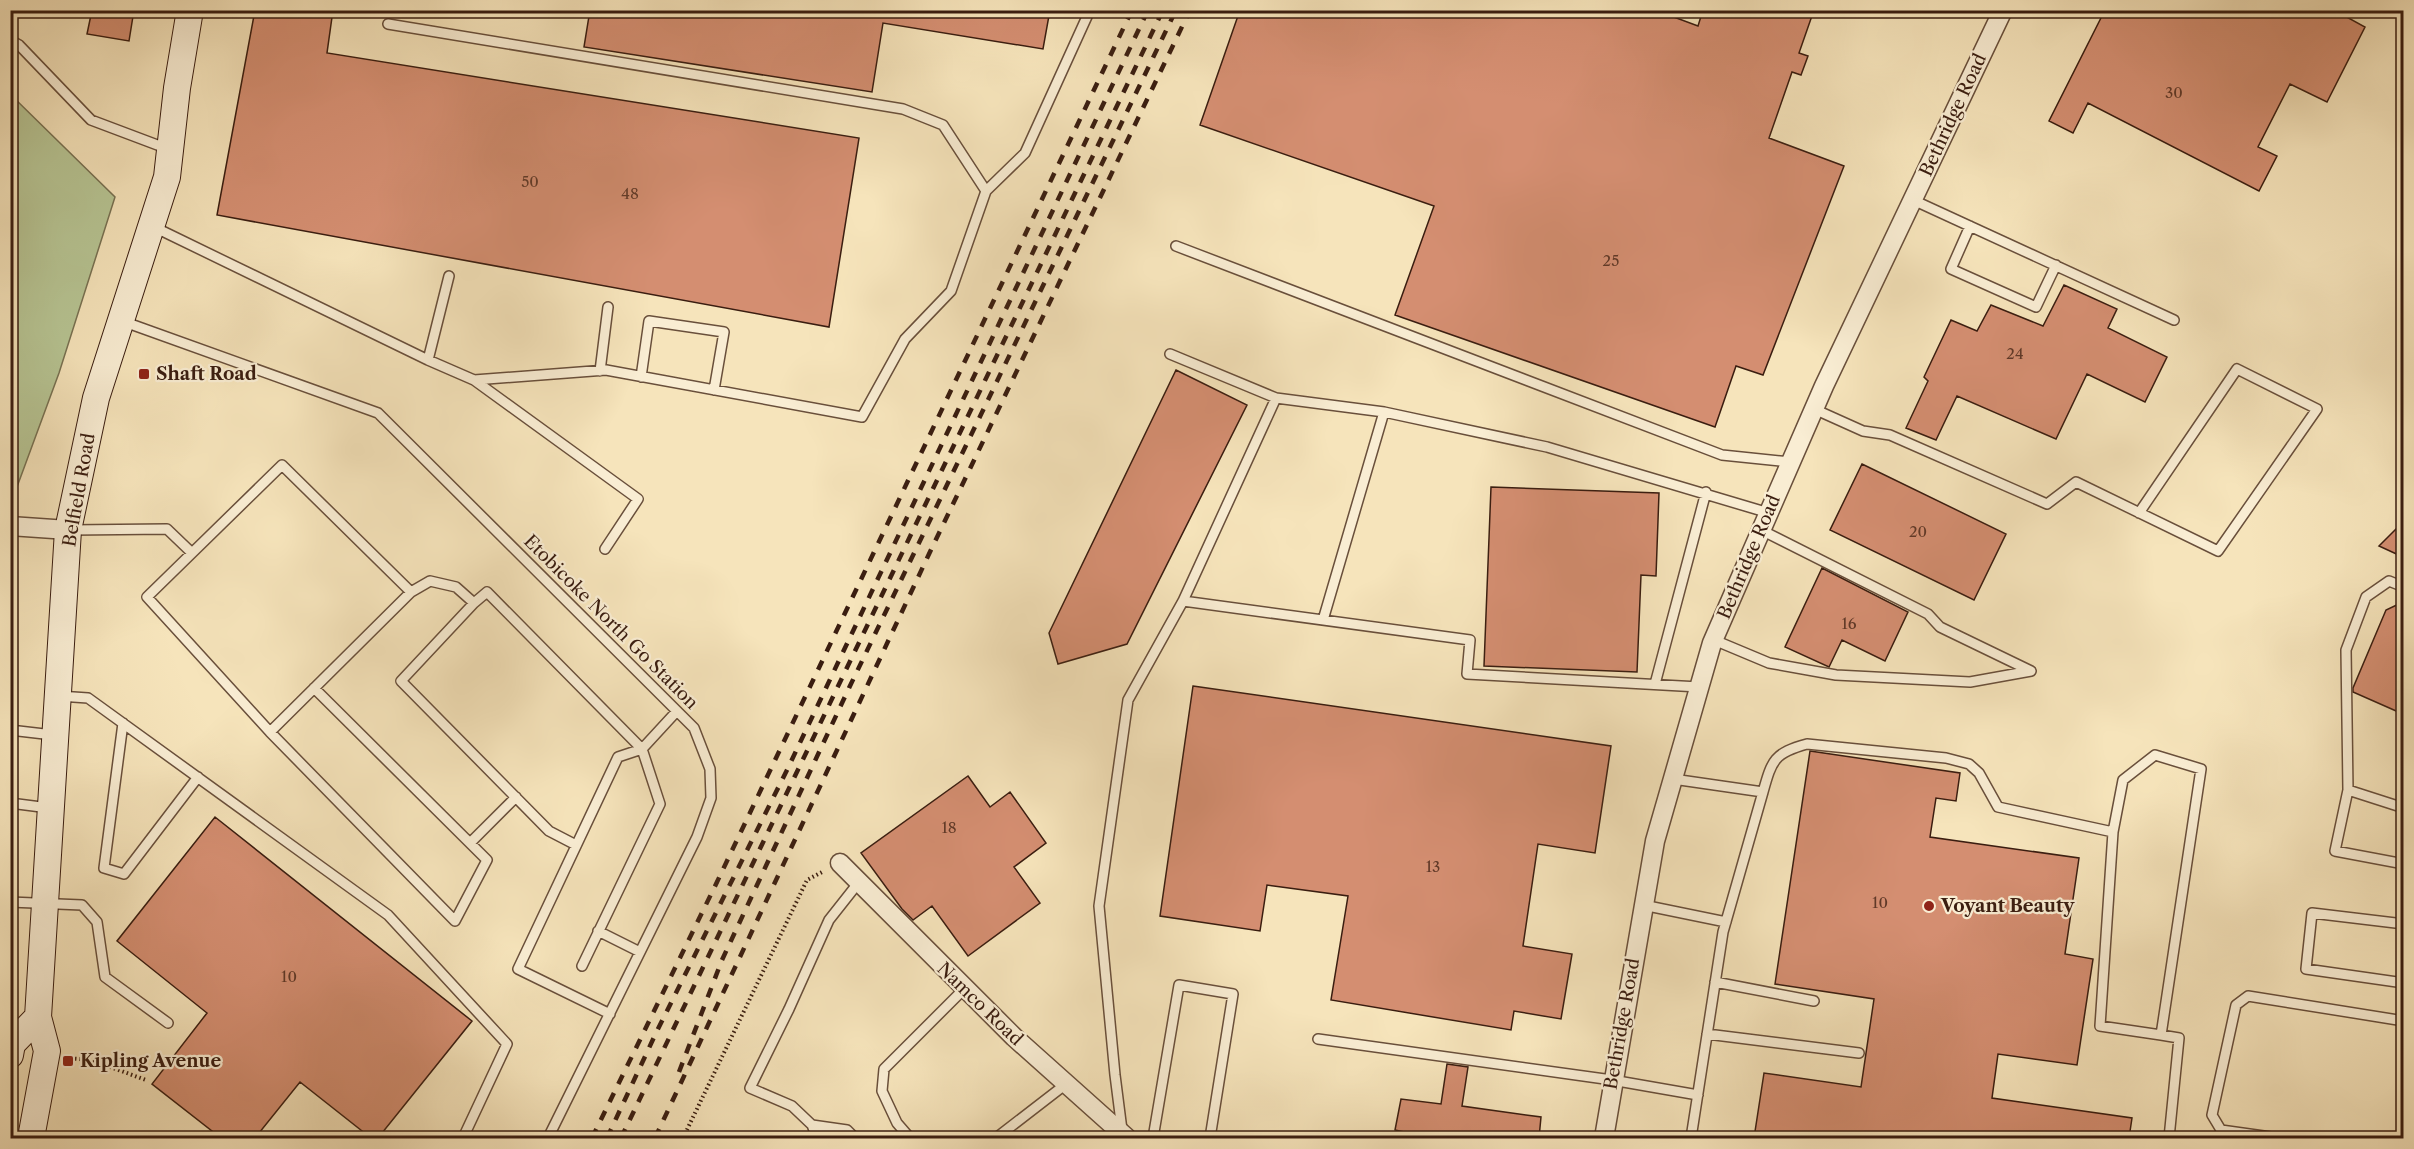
<svg xmlns="http://www.w3.org/2000/svg" width="2414" height="1149" font-family="'Libre Caslon Text',serif">
	<style>
		.green { fill: #b7c594; stroke: #787152; stroke-width: 1.5 }
		.building { fill: #d48e71; stroke: #3a1d10; stroke-width: 1.5 }
		.lines { fill: none; stroke-linecap: round; stroke-linejoin: round }
		.service-casing { stroke: #694f3b; stroke-width: 12 }
		.minor-casing { stroke: #694f3b; stroke-width: 21 }
		.secondary-casing { stroke: #3a1d10; stroke-width: 28 }
		.path { stroke: #3a1d10; stroke-width: 4; stroke-dasharray: 1.5 3; stroke-linecap: butt }
		.service { stroke: #f9edd3; stroke-width: 9 }
		.minor { stroke: #f9edd3; stroke-width: 18 }
		.secondary { stroke: #f9edd3; stroke-width: 26 }
		.rail { stroke: #3a1d10; stroke-width: 4.5; stroke-dasharray: 10 10; stroke-linecap: butt }
		.poi-dot { fill: #8f2418; stroke: #f9edd3; stroke-width: 2 }
		.labels { text-anchor: middle; stroke-width: 4.5; stroke-linejoin: round; paint-order: stroke }
		.number-label { font-size: 15px; fill: #603928 }
		.street-label { font-size: 18px; fill: #3a1d10; stroke: #f9edd3 }
		.poi-label { font-size: 18px; font-weight: bold; fill: #3a1d10; stroke: #f9edd3; text-anchor: start }
	</style>
	<rect width="100%" height="100%" fill="#f6e4bb"/>
	<filter id="stains"><feTurbulence type="fractalNoise" baseFrequency=".00333" numOctaves="4"/><feColorMatrix values="0 0 0 0 .2 0 0 0 0 .09 0 0 0 0 .02 0 0 0 .5 -.17"/></filter>
	<radialGradient id="worn" r=".72"><stop offset=".6" stop-color="#630" stop-opacity="0"/><stop offset="1" stop-color="#630" stop-opacity=".3"/></radialGradient>
	<path class="green" d="M10,94L115,197L59,373L14,495H10Z"/>
	<path class="building" d="M92,10H134L129,41L87,34Z
		M255,10H333L327,53L859,138L829,327L217,215Z
		M590,10H1050L1043,49L883,23L872,92L584,47Z
		M1240,10H1655L1698,26L1703,10H1814L1799,53L1808,56L1801,75L1792,72L1769,138L1844,166L1763,375L1736,366L1715,427L1395,315L1434,206L1200,125Z
		M2105,10H2334L2365,27L2327,102L2290,84L2258,147L2277,156L2259,191L2088,103L2073,133L2049,121Z
		M2064,285L2117,309L2108,328L2167,357L2145,402L2087,374L2056,439L1957,396L1936,440L1906,428L1928,381L1924,377L1951,320L1977,331L1991,305L2043,326Z
		M1176,370L1247,405L1127,644L1058,664L1049,633Z
		M1862,464L2006,534L1974,600L1830,530Z
		M1491,487L1659,493L1656,576L1641,575L1637,672L1484,666Z
		M2403,522V557L2379,546Z
		M1822,568L1908,612L1885,661L1842,640L1829,667L1785,647Z
		M2403,602V714L2353,692V688L2386,610Z
		M1193,686L1611,746L1595,853L1538,844L1523,946L1572,954L1561,1019L1514,1011L1511,1030L1331,1000L1348,896L1267,885L1260,931L1160,916Z
		M1810,751L1960,773L1956,801L1936,798L1930,837L2079,858L2065,954L2093,959L2077,1065L1998,1054L1992,1098L2132,1118L2129,1138H1754L1764,1073L1861,1087L1874,999L1775,984Z
		M968,776L990,807L1010,792L1046,843L1014,867L1040,903L968,956L932,906L913,920L902,909L861,853Z
		M215,817L472,1021L378,1138H371L300,1082L255,1138H221L152,1084L207,1013L117,941Z
		M1447,1064L1468,1067L1462,1106L1541,1117L1539,1138H1432L1395,1130L1401,1099L1441,1104Z"/>
	<g class="lines">
		<defs>
			<path id="service" d="M10,40L19,45L91,120L168,149
				M986,191L1025,153L1090,10
				M1913,200L2174,320
				M1970,226L1951,269L2036,307L2056,265
				M154,227L428,360L474,380L606,370L862,417L905,339L951,291L986,191L943,125L903,109L388,24
				M1176,246L1722,455L1790,462
				M122,321L378,413L694,728L710,769L711,798L697,837L548,1138
				M1170,354L1276,398
				M428,360L449,276
				M600,371L608,307
				M641,377L649,321L724,332L714,390
				M474,380L638,499L605,549
				M1814,409L1863,431L1890,435L2047,504L2076,482L2218,551L2317,409L2237,369L2139,513
				M71,530L167,529L192,553L282,465L411,592L430,581L456,587L474,603L487,592L642,749L660,804L582,966
				M192,553L147,597L270,732L411,592
				M2404,587L2389,581L2366,597L2346,650L2348,790L2335,851L2404,864
				M474,603L401,681L549,831L576,845
				M1323,620L1384,412
				M1714,640L1769,663L1836,675L1970,682L2031,671L1940,627L1928,614L1761,530
				M1655,684L1706,492
				M1699,687L1467,674L1470,640L1183,601L1276,398L1384,412L1547,447L1769,513
				M59,696L88,698L388,915L507,1044L463,1138
				M123,723L104,868L124,874L198,777
				M10,730L53,735
				M270,732L455,921L487,860L314,688
				M1673,779L1763,792L1723,932L1691,1138
				M2348,790L2404,808
				M1763,792C1772,760 1774,753 1807,744L1946,758L1969,764L1979,773L1998,807L2113,832L2123,780L2155,755L2201,769L2161,1035L2179,1038L2169,1138
				M10,803L49,808
				M2113,832L2100,1026L2161,1035
				M470,843L516,797
				M10,902L82,905L97,922L105,977L168,1023
				M1643,905L1726,922
				M2404,924L2312,913L2306,969L2404,983
				M598,931L640,952
				M1715,982L1814,1001
				M610,1014L518,969L618,757L642,749L677,711
				M1707,1034L1859,1053
				M1318,1039L1612,1080L1698,1095
				M812,1125L817,1138
				M1122,1130L1115,1075L1099,906L1128,700L1183,601
				M855,1138L847,1130L812,1125L792,1106L750,1088L789,1009L829,920L859,882
				M910,1138L897,1123L882,1091L884,1069L964,989
				M996,1138L1066,1084
				M1153,1138L1179,985L1233,994L1210,1138
				M2278,1138L2221,1130L2212,1115L2236,1005L2248,996L2404,1021"/>
			<path id="minor" d="M10,526L68,530
				M840,863L1014,1037L1127,1138
				M1604,1138L1655,841L1712,643L1824,386L2003,10"/>
			<path id="secondary" d="M10,1055L12,1044L38,1017
				M31,1138L47,1051L38,1017L68,530L96,398L167,177L177,88L190,10"/>
		</defs>
		<use href="#service" class="service-casing"/>
		<use href="#minor" class="minor-casing"/>
		<use href="#secondary" class="secondary-casing"/>
		<path class="path" d="M66,1058L91,1060L146,1080
			M683,1138L807,880L824,871"/>
		<use href="#service" class="service"/>
		<use href="#minor" class="minor"/>
		<use href="#secondary" class="secondary"/>
		<path class="rail" d="M679,1072L722,960L849,688L1176,10
			M592,1138L717,882L1132,10
			M607,1138L656,1033L787,770L1148,10
			M621,1138L1163,10
			M655,1138L929,554L1190,10"/>
	</g>
	<g class="poi-dot">
		<rect x="138" y="368" width="12" height="12" rx="3"/>
		<circle cx="1929" cy="906" r="6"/>
		<rect x="62" y="1055" width="12" height="12" rx="3"/>
	</g>
	<g class="labels">
		<g class="number-label">
			<text x="2174" y="98">30</text>
			<text x="530" y="187">50</text>
			<text x="630" y="199">48</text>
			<text x="1611" y="266">25</text>
			<text x="2015" y="359">24</text>
			<text x="1918" y="537">20</text>
			<text x="1849" y="629">16</text>
			<text x="949" y="833">18</text>
			<text x="1433" y="872">13</text>
			<text x="1880" y="908">10</text>
			<text x="289" y="982">10</text>
		</g>
		<g class="street-label">
			<text transform="translate(1953 115) rotate(-65)" y="6">Bethridge Road</text>
			<text transform="translate(79 490) rotate(-80)" y="6">Belfield Road</text>
			<text transform="translate(1749 557) rotate(-67)" y="6">Bethridge Road</text>
			<text transform="translate(611 622) rotate(45)" y="6">Etobicoke North Go Station</text>
			<text transform="translate(980 1004) rotate(44)" y="6">Namco Road</text>
			<text transform="translate(1622 1024) rotate(-80)" y="6">Bethridge Road</text>
		</g>
		<g class="poi-label">
			<text x="156" y="380">Shaft Road</text>
			<text x="1941" y="912">Voyant Beauty</text>
			<text x="80" y="1067">Kipling Avenue</text>
		</g>
	</g>
	<rect width="2414" height="1149" fill="none" stroke="#f6e4bb" stroke-width="36"/>
	<rect x="12" y="12" width="2390" height="1125" fill="none" stroke="#3a1d10" stroke-width="3"/>
	<rect x="18" y="18" width="2378" height="1113" fill="none" stroke="#3a1d10" stroke-width="1.5"/>
	<rect width="100%" height="100%" filter="url(#stains)"/>
	<rect width="100%" height="100%" fill="url(#worn)"/>
</svg>
